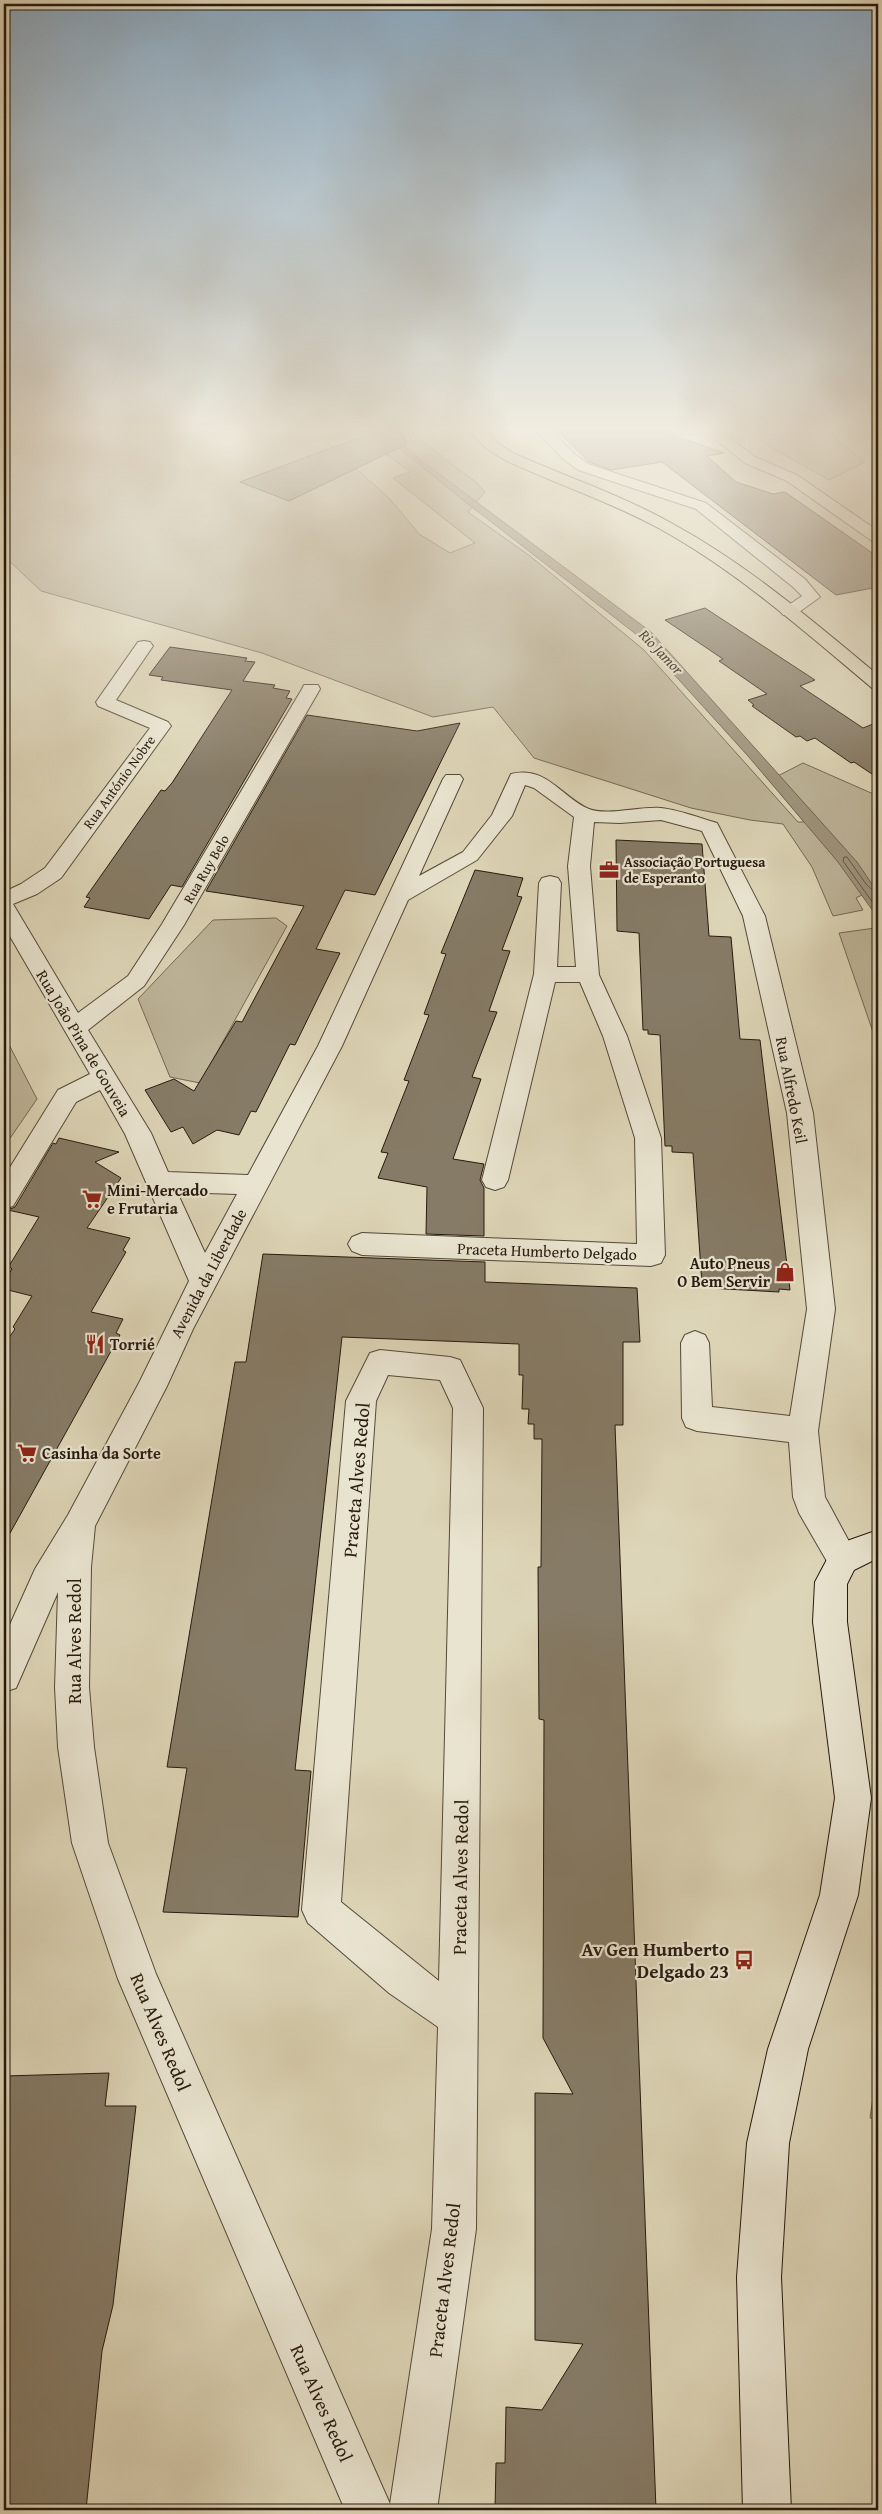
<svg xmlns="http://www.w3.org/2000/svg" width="882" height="2514" font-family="'Gentium Book Plus',serif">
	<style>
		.green { fill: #beb59a; stroke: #726854 }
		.water { fill: #9f957e; stroke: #6f6451 }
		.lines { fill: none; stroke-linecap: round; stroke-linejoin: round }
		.shore { stroke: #635846; stroke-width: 1 }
		.building { fill: #867b66; stroke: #271a0e }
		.street-casing { stroke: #544938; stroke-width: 2 }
		.secondary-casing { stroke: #271a0e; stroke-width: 2 }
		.primary-casing { stroke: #271a0e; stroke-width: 2 }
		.street { fill: #e9e4d0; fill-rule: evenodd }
		.secondary { fill: #e9e4d0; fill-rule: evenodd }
		.primary { fill: #ddd5b7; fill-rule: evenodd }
		.labels { text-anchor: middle; stroke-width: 4.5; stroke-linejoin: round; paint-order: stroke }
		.far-street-label { font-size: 14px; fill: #271a0e; stroke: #e9e4d0 }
		.far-poi-label { font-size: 14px; font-weight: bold; fill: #271a0e; stroke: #e9e4d0; text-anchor: start }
		.far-water-label { font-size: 15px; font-style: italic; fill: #574b3b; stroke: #e9e4d0 }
		.street-label { font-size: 16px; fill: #271a0e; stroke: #e9e4d0 }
		.poi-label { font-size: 16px; font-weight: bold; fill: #271a0e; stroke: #e9e4d0; text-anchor: start }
		.near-street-label { font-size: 19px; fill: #271a0e; stroke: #e9e4d0 }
		.near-poi-label { font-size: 19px; font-weight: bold; fill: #271a0e; stroke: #e9e4d0; text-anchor: end }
	</style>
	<rect width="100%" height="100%" fill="#ddd5b7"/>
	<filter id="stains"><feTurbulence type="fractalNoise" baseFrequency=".004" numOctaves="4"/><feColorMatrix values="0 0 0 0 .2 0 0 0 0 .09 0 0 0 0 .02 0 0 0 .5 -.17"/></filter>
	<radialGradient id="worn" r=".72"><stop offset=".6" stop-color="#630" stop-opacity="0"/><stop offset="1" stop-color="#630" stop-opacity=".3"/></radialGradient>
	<path class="green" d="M4,427H405L324,440L390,499L419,534L450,553L475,543L393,478L410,472L376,446L420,440L477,483L485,492L468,512L530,556L644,650L798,822H804L770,780L803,763L878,796V887L856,898L863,910L833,916L812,867L783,824L750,820L691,808L534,758L493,707L433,717L262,653L41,591L4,556Z
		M742,427H821L865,462L829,480L755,438Z
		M276,918L287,926L200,1083L170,1077L138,999L213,920Z
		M875,928L878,936V1146L873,1032L839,933Z
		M4,1035L37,1099L4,1147Z
		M878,2064V2119L870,2118Z"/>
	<path class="water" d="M373,427H381L423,462L651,632L857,862L878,893V918L838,862L748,756L641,638L468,504Z"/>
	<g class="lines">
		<path class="shore" d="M878,895L866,884L847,857H844L843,861L878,910"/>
	</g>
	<path class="building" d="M387,427H400L407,444L289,501L240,482Z
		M554,427H670V434L724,453L707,456L736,482L773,494L785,492L878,557V587L836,595L662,462L611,470L589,462Z
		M705,608L815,680L800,686L863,728L878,722V778L854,762L851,763L815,738L807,741L800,736L796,737L752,706L754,705L748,700L767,694L719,661L723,659L665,620Z
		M170,647L247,658L245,661L255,662L243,681L275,685L273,688L290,691L286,698L292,699L182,887L171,885L149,919L84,907L90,898L86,897L161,790L165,791L172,783L232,690L161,680L163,677L149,675Z
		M307,715L417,731L460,723L375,895L345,890L316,949L340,953L295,1045L290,1044L256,1112L251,1111L239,1135L217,1130L193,1144L183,1127L171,1132L145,1090L174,1079L194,1091L236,1021L242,1022L304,906L206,891Z
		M616,840L702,844L709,936L731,937L740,1039L760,1040L790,1290L779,1289V1292L708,1288L707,1286L702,1285L693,1153L672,1152V1146H665L660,1035L648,1034V1030H643L639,933L617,931Z
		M475,870L523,878L517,896L522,897L502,950L510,951L489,1011L497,1012L472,1077L481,1079L453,1159L484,1164L480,1180L484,1188V1236L426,1234L427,1187L378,1178L388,1153L381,1152L409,1081L404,1080L429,1015L424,1014L446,954L441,953Z
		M59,1138L119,1152L95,1162L121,1178L87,1228L130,1238L123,1250L126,1252L91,1312L123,1319L116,1333L120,1335L4,1544V1345L15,1329L13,1327L32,1296L4,1289V1282L12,1269L9,1266L39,1217L8,1210L15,1207L53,1143L56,1144Z
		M263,1254L485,1262V1282L637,1288L640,1342H623V1425H615L656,2510H495L496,2463H505L506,2407L542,2410L583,2344L535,2340V2093L573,2094L543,2038L544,1720L539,1719L538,1567H541L542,1439H534V1424H528L529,1409H522L523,1375H519V1344L342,1337L295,1770L311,1771L298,1917L163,1912L187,1768L167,1767L235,1362H246Z
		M109,2073L105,2106H136L113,2305L102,2351L86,2510H4V2076Z"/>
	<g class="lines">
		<defs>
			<path id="street" d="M533,427H548L573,453L588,464L706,503L805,579L820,597L795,615H783L780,611L802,596L793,587L696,509L578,470L563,459Z
				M700,427H716L755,457L797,475L878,531V543L872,541L787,481L745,463Z
				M840,427L878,430V438H858Z
				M144,641L150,642L153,646L116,700L168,722L171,726L61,878L37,894L13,904L78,1013L128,976L162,924L302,689L304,685H318L320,689L184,925L144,986L88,1030L151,1133L168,1172L248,1175L318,1046L443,779L446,775H460L463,779L419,876L463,852L492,815L511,774C547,765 562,798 589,809C607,816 642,806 661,808C680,810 699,818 717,823L765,916L813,1113L835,1309L818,1431L825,1497L859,1560L854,1570L843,1575L832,1570L799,1513L793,1497L789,1442L697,1431L686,1427L682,1418L681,1343L685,1335L695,1331L705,1335L709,1343L712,1407L790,1416L807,1309L787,1113L743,916L702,831L661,820L620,823L594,822L590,866L599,975L627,1036L661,1138L665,1255L661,1263L651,1266L362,1255L352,1251L348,1244L352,1237L362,1233L637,1244L635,1138L603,1036L580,982H555L508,1180L504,1187L495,1190L486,1187L482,1180L534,974L539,883L542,878L550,876L558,878L561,883L557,967H576L568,866L574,817L534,788L525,785L512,816L477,860L408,900L342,1046L193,1329L167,1386L95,1526L91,1567L89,1687L94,1747L108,1843L156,1974L390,2504L432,2229L438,2027L389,1993L308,1923L302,1910L346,1401L370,1353L380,1350L450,1357L460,1360L483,1408L476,2229L437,2510H345L118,1979L72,1843L58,1747L55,1687L58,1592L16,1688L4,1692V1638L35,1569L68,1515L140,1381L189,1281L125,1134L100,1090L76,1102L13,1206L4,1209V1177L58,1090L90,1074L4,926V892L21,884L45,868L150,728L98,706L96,702L138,642ZM177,1192L237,1194L205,1253ZM388,1375L440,1380L453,1408L439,1981L341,1902L376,1401Z"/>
			<path id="secondary" d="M878,1530V1558L854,1570L847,1584V1622L871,1798L858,1895L808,2049L789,2143L781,2277L791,2510H743L737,2277L747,2143L768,2049L820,1895L835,1798L813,1622L815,1582L832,1550L844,1542Z"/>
			<path id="primary" d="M465,427H481L497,443L513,453C566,477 622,495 673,524C748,565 813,621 878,675V689L872,688C805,632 739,573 662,530C612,502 555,484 503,459L487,449Z"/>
		</defs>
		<use href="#street" class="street-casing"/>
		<use href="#secondary" class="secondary-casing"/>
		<use href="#primary" class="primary-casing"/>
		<use href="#street" class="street"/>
		<use href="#secondary" class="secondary"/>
		<use href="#primary" class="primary"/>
	</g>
	<linearGradient id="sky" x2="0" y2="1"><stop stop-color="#8ba8be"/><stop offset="0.55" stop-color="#f0ecdf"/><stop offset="1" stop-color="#f0ecdf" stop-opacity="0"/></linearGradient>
	<rect width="882" height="779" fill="url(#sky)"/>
	<defs>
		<symbol id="office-bare" viewBox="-9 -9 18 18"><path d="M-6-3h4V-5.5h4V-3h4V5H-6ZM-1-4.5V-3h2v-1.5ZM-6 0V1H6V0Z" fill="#8f2418" stroke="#e9e4d0" stroke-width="2.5" paint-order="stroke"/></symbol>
		<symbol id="supermarket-bare" viewBox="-9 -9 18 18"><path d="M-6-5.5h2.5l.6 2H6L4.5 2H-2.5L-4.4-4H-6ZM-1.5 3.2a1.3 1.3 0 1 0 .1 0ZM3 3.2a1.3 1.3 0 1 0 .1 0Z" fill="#8f2418" stroke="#e9e4d0" stroke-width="2.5" paint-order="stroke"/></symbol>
		<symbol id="shop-bare" viewBox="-9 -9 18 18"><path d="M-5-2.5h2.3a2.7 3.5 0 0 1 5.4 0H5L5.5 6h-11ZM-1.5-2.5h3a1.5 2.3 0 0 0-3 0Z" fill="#8f2418" stroke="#e9e4d0" stroke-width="2.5" paint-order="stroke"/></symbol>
		<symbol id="restaurant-bare" viewBox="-9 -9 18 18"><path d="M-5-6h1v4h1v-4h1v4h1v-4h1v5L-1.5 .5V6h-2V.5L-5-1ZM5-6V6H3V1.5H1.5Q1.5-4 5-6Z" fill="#8f2418" stroke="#e9e4d0" stroke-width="2.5" paint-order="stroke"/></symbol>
		<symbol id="bus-bare" viewBox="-9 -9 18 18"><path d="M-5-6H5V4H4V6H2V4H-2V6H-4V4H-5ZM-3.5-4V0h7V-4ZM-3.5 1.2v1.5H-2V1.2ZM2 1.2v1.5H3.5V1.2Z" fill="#8f2418" stroke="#e9e4d0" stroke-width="2.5" paint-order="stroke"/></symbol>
	</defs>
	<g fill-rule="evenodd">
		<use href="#office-bare" x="595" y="856" width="28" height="28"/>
		<use href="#supermarket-bare" x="78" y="1185" width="28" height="28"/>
		<use href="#shop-bare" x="771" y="1258" width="28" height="28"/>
		<use href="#restaurant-bare" x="81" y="1330" width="28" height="28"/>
		<use href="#supermarket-bare" x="13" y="1439" width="28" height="28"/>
		<use href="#bus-bare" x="730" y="1946" width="28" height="28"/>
	</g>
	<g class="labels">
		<g class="far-street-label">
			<text transform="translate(119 782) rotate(-54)" y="5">Rua António Nobre</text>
			<text transform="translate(206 869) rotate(-60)" y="5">Rua Ruy Belo</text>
		</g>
		<g class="far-poi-label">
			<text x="624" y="867">Associação Portuguesa<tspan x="624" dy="16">de Esperanto</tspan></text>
		</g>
		<g class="far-water-label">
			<text transform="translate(661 652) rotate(46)" y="5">Rio Jamor</text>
		</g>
		<g class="street-label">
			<text transform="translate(84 1043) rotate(59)" y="6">Rua João Pina de Gouveia</text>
			<text transform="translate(792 1090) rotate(79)" y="6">Rua Alfredo Keil</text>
			<text transform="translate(547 1251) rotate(2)" y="6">Praceta Humberto Delgado</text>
			<text transform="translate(208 1273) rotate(-62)" y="6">Avenida da Liberdade</text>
		</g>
		<g class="poi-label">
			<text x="107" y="1196">Mini-Mercado<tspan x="107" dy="18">e Frutaria</tspan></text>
			<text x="770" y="1269" text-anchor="end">Auto Pneus<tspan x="770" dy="18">O Bem Servir</tspan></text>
			<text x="110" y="1350">Torrié</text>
			<text x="42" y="1459">Casinha da Sorte</text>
		</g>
		<g class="near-street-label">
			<text transform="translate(356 1480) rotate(-85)" y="7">Praceta Alves Redol</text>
			<text transform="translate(74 1641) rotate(-90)" y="7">Rua Alves Redol</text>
			<text transform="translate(460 1877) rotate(-89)" y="7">Praceta Alves Redol</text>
			<text transform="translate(161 2032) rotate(67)" y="7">Rua Alves Redol</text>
			<text transform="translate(444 2280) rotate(-83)" y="7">Praceta Alves Redol</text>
			<text transform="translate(322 2403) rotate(66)" y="7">Rua Alves Redol</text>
		</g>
		<g class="near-poi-label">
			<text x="729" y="1956">Av Gen Humberto<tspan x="729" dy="22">Delgado 23</tspan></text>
		</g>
	</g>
	<rect width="882" height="2514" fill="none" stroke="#ddd5b7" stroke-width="20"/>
	<rect x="5" y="5" width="872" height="2504" fill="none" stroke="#271a0e" stroke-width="2.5"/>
	<rect x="10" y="10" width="862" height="2494" fill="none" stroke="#271a0e"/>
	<rect width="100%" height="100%" filter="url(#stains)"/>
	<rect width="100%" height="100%" fill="url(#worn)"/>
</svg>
